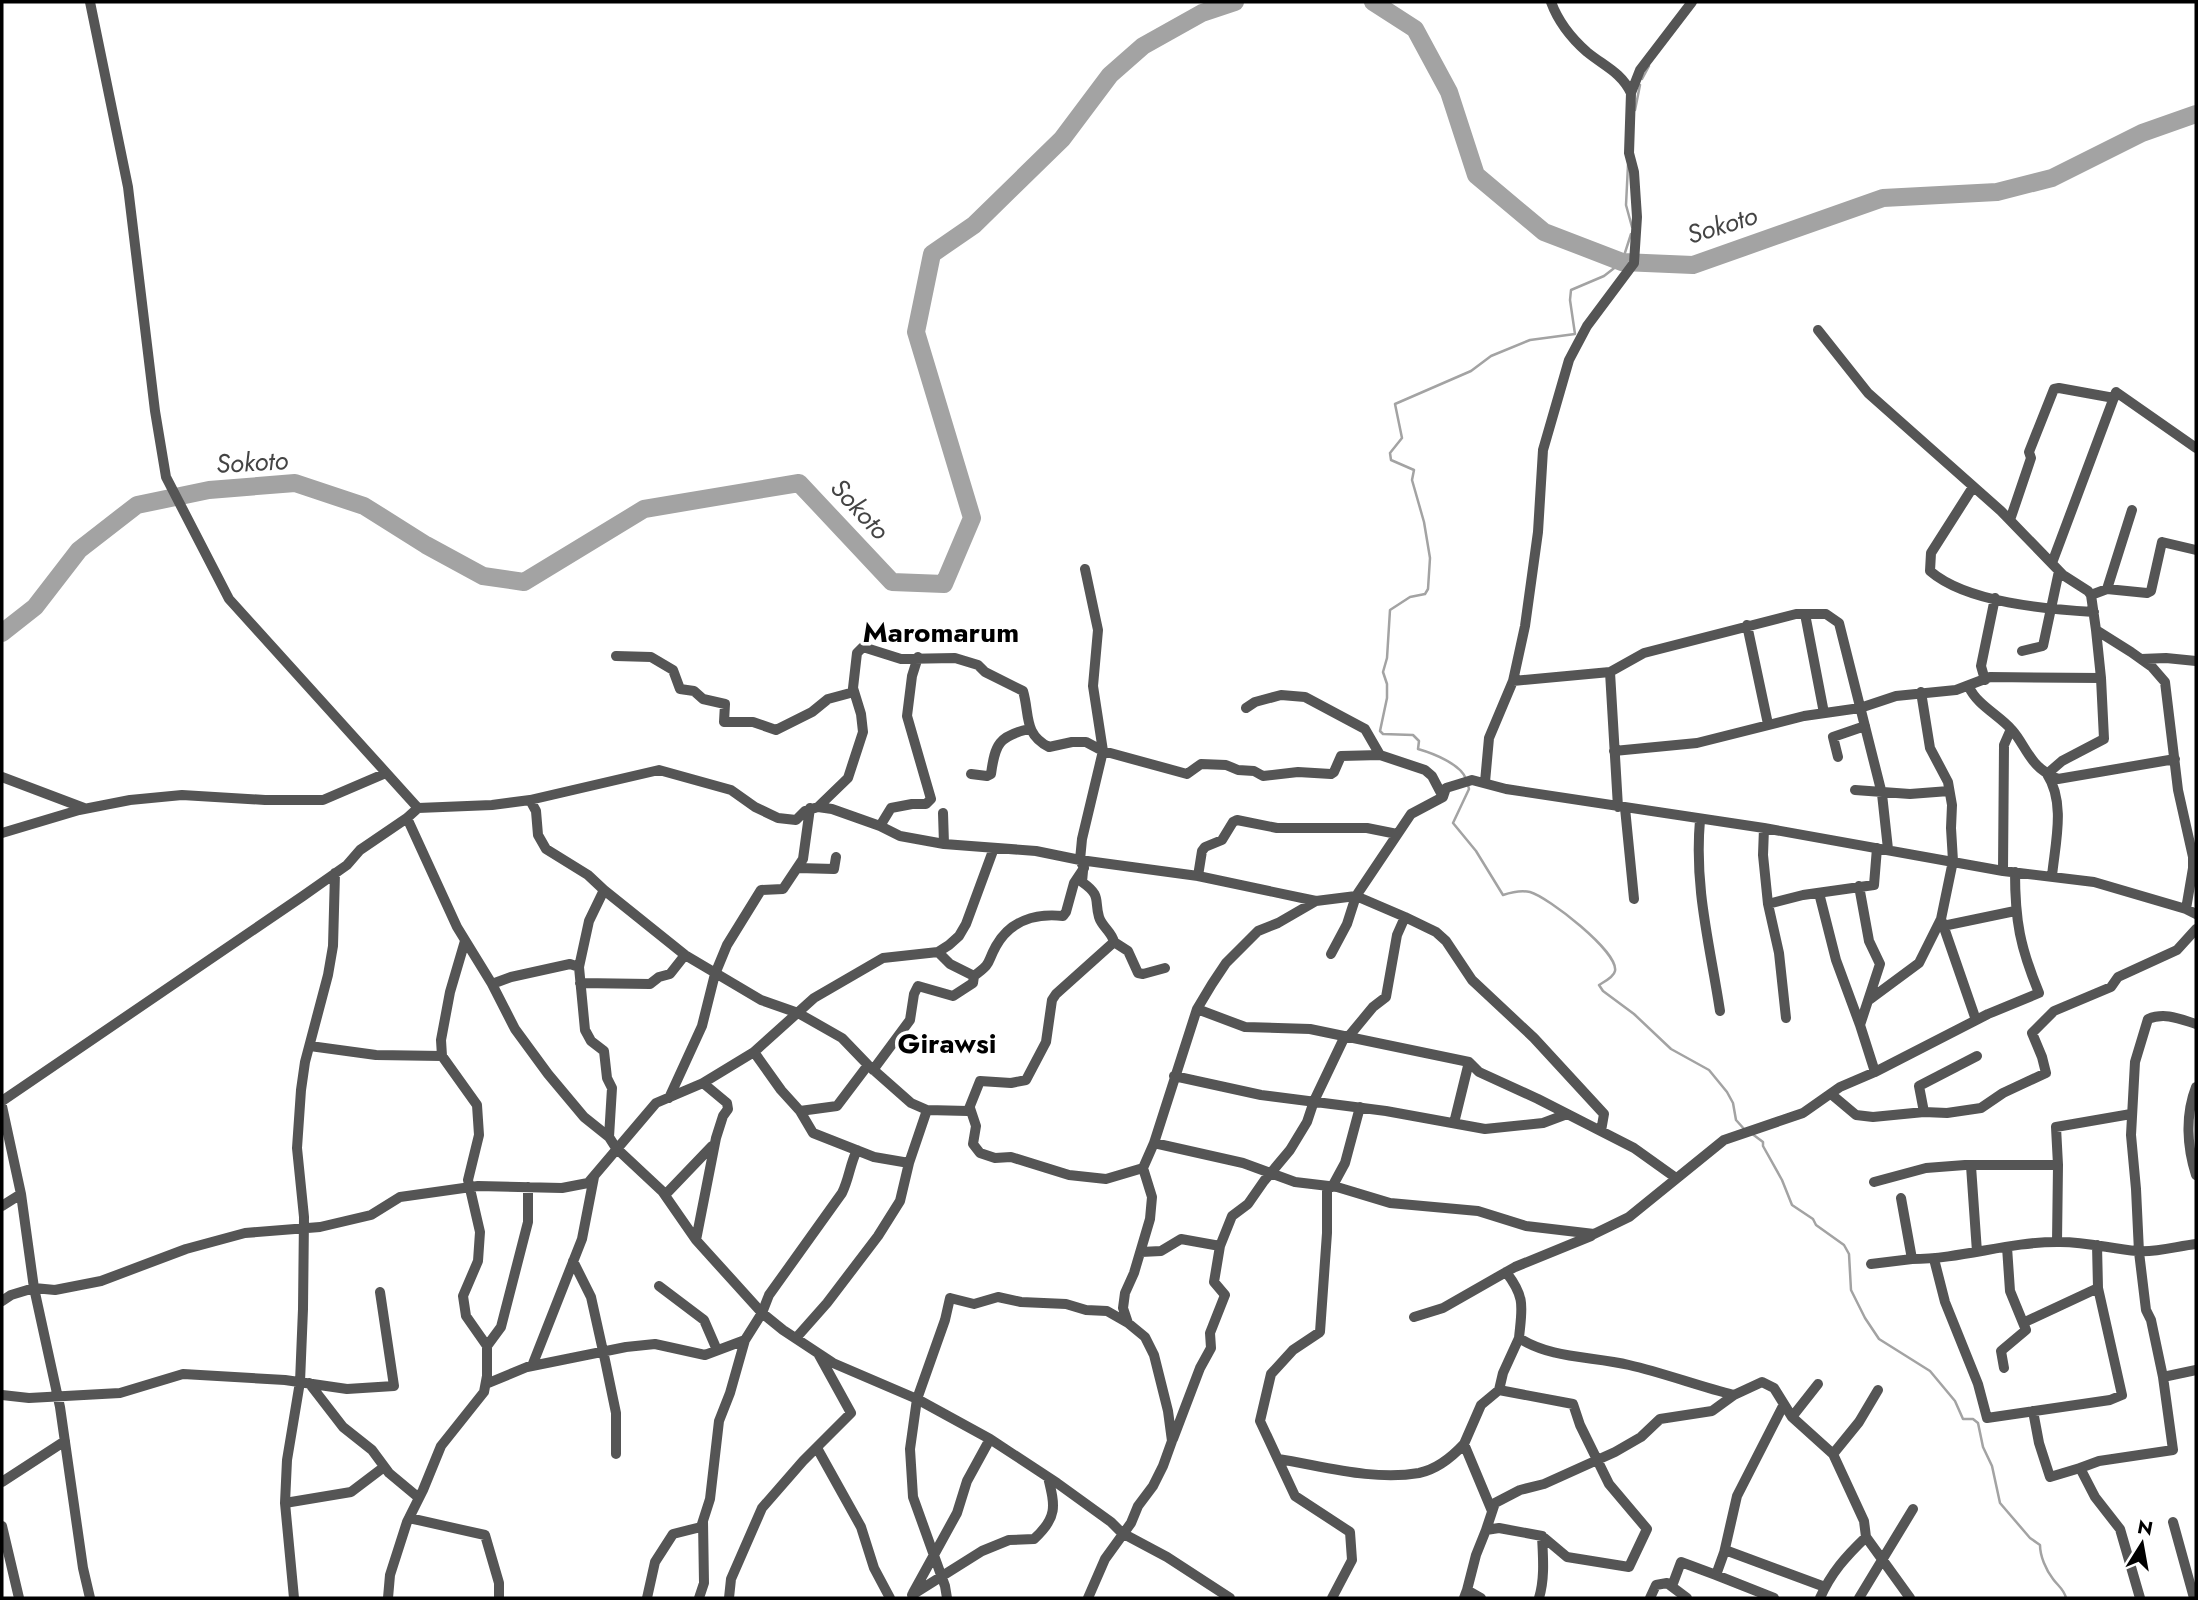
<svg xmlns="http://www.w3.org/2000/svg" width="2198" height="1600" font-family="Jost,sans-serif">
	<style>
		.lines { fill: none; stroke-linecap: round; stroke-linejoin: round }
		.stream { stroke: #a3a3a3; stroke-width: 2.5 }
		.river { stroke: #a3a3a3; stroke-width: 18 }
		.minor { stroke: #555; stroke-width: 10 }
		.labels { text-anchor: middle; stroke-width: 7; stroke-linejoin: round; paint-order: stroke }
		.water-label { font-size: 26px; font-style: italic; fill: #444; stroke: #fff }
		.quarter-label { font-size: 28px; font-weight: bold; fill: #000; stroke: #fff }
	</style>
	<rect width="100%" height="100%" fill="#fff"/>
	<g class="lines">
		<path class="stream" d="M1642,79L1649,66
			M1635,110L1640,85
			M1628,165L1626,205L1632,227
			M1466,779C1461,764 1432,753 1418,749L1419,741L1413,735L1383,734L1380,731L1387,698V684L1383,672L1387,658L1390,610L1410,597L1425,594L1428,589L1430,558L1424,522L1412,480L1414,470L1391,460L1390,453L1402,438L1395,404L1471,371L1491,356L1530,340L1575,334L1570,300L1571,290L1604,276L1622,262L1631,234
			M1468,785L1469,789L1453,823L1476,851L1503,895C1512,892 1521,890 1530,892C1548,897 1619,952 1615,971C1614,977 1604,982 1599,985L1603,991L1634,1014L1671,1049L1709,1070L1727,1092L1733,1103L1736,1120L1745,1130
			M1751,1133L1763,1142V1146L1782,1180L1792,1205L1813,1219L1816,1225L1844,1245L1849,1254L1851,1290L1865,1318L1879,1339L1930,1371L1955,1401L1963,1419H1973L1978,1423L1983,1447L1992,1466L2000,1503L2030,1538L2040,1545C2040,1556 2046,1570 2053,1579C2058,1586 2064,1589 2066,1598"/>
		<path class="river" d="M1373,2L1415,29L1449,92L1476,175L1544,232L1622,262L1693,265L1883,198L1997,192L2052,178L2142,133L2196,114
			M2,633L35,607L79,550L137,505L209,490L295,483L364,506L426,545L483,576L524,582L644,509L799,483L892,582L944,584L972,518L916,332L932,254L974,225L1062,139L1110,75L1143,46L1202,13L1235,2"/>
		<path class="minor" d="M90,2L128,187L155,411L166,477L229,599L418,808
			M1551,2C1558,21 1571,38 1587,52C1604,66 1621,72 1631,93
			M1818,330L1868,393L2001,511L2063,575L2088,591L2091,595L2096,630L2131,652L2152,667L2165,682L2178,790L2193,857V868L2186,909
			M1973,487L1931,553L1930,571C1967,603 2047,609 2094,612
			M2010,520L2031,458L2029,452L2054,389L2059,388L2114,398
			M2052,563L2116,392L2196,448
			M2107,589L2132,510
			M2091,595L2107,589L2147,593L2151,591L2162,542L2196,550
			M1805,614L1824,713
			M1747,625L1768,724
			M2022,651L2043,646L2059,571
			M616,656L651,657L673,670L680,689L694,691L703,699L725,704L724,722H753L776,730L812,712L828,699L854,692
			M2141,659L2166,658L2196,661
			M1610,672L1618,807
			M1985,680L1981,666L1995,598
			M1513,681L1610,672L1644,653L1796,614H1826L1839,623L1882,794L1888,849
			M1969,687C1977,705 1999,715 2012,730C2021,740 2026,753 2035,763C2041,770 2049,775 2058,779L2175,759
			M1246,708L1255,702L1281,695L1305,697L1365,729L1380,755
			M1614,751L1697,743L1804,716L1860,708L1896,696L1956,690L1990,677L2101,678L2096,630
			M1838,757L1833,737L1865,726
			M971,774L987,776L991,774C995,744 999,736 1029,729
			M2,777L84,808
			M1485,782L1489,738L1513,681L1525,626L1538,532L1543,450L1569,360L1587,326L1634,263L1637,217L1634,172L1629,153L1631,93L1640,70L1692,2
			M1855,790L1910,794L1949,791
			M530,800L536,811L538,835L546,849L588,875L604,890L685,955L761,1000L798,1013L842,1038L868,1065L911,1103L927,1110L968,1111L980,1081L1011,1083L1026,1080L1046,1042L1052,1000L1056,994L1114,942
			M818,807L848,778L863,732L861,714L853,688L857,653L863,647L901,659L955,658L978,665L985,672L1023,691C1030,714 1023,734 1049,747L1072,742H1086L1103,751L1187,774L1201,764L1226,765L1238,770L1254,771L1263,776L1298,772L1331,774L1334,772L1341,756L1380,755L1425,770L1432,776L1443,797
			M1625,808L1634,899
			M943,813L944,844
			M407,818L457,927L492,984L515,1029L548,1074L584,1117L609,1137L616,1148L662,1191L696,1240L762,1313L783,1330L833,1363L917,1399L990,1439L1057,1483L1111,1522L1122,1533L1167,1557L1230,1598
			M1700,820C1694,888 1710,945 1720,1011
			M880,826L891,808L912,804H926L931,799L907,716L912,676L918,657
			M1764,828L1763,855L1768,904L1779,953L1786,1018
			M2,833L79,810L130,800L182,795L265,800H323L386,773
			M798,868L834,869L836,857
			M1083,871L1082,882C1102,896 1094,900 1099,917C1102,927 1112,932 1114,942L1128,951L1138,973L1143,974L1165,968
			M2003,871L2004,745L2011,729
			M1198,876L1202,851L1205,847L1222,840L1233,822L1237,820L1277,828H1367L1397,834
			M2052,876C2055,844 2066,803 2047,774L2062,761L2104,739L2101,678
			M604,890L589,921L579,967L585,1030L591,1041L604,1051L607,1078L612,1088L609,1137
			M1819,893L1836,960L1860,1025
			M1768,904L1803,895L1874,885L1877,848
			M1405,917L1436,932L1446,941L1472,980L1534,1038L1604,1114L1601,1131
			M1941,919L1976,1020
			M1943,926L2015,911
			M938,952L950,964L974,976
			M1331,954L1347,924L1356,896L1405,917L1397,935L1386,997L1373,1007L1349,1036
			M580,983L650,984L659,977L670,974L685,955
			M492,984L511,977L570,964L579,967
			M1869,1000L1919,963L1941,919L1953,861L1951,828L1952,805L1948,782L1930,748L1921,692
			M1197,1009L1245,1027L1310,1029L1469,1062L1479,1072L1538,1099L1634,1148L1676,1178
			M310,1046L376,1055L442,1056
			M754,1052L781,1090L800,1111L837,1106L868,1065
			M873,1070L910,1020L914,994L918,986L953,996L973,983L974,976C993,962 986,964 996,946C1010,921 1035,913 1063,916L1066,912L1074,883L1084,868L1080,860L1082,839L1103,751L1093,686L1098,630L1085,569
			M1875,1072L1988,1014L2039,993C2020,947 2015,921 2015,872
			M1174,1076L1261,1095L1386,1111L1485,1129L1543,1123L1567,1114
			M2196,1087C2185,1115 2187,1147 2196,1175
			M1831,1094L1856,1115L1873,1117L1924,1112L1947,1113L1981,1108L2003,1093L2046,1073L2042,1057L2032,1033L2054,1011L2111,987L2118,977L2177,950L2196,929
			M669,1098L702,1026L715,974L727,945L761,890L783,889L803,859L810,808
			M2,1101L303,896L347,865L360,850L407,818L418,808L492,805L530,800L659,770L731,790L755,807L778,818L796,820L805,811L818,807L832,809L880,826L900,836L944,844L1036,851L1080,860L1198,876L1316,901L1356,896L1411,814L1443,797L1446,788L1472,780L1506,789L1764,828L2003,871L2094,882L2186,909L2196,914
			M2,1106L21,1194L34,1288L60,1407L83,1568L90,1598
			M970,1108L976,1126L973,1144L980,1153L995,1158L1011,1157L1069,1175L1106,1179L1143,1168
			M800,1111L813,1133L874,1157L909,1163L927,1110
			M1924,1112L1919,1086L1977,1056
			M1454,1123L1469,1062
			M1154,1143L1243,1163L1295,1182L1337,1187L1390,1203L1478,1211L1526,1226L1594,1234L1629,1217L1724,1140L1803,1113L1840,1087L1875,1072L1860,1025L1880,964L1869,941L1859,886
			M1971,1166L1977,1252
			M1874,1182L1926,1168L1965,1165H2058
			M1327,1186V1233L1320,1332L1293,1350L1271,1374L1260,1421L1295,1496L1350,1532L1352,1560L1332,1598
			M1332,1187L1345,1163L1360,1107
			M665,1195L712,1146
			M1901,1198L1912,1259C1961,1259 2008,1242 2057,1242C2084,1241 2111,1249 2137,1251C2155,1253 2178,1246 2196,1244
			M2,1206L21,1194
			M696,1240L716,1138L723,1116L728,1109L727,1103L703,1083
			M2057,1242L2058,1165L2056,1127L2131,1114
			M1141,1252L1161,1251L1181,1239L1220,1246
			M1934,1259L1945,1302L1978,1384L1987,1418L2110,1400L2122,1395L2098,1288
			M573,1261L591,1297L605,1360L616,1413V1454
			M1871,1264L1912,1259
			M1506,1272C1526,1298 1522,1307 1519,1338
			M659,1286L704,1320L717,1350
			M2,1301L11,1295L34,1288L55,1290L101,1281L186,1249L245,1233L320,1227L371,1215L400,1197L478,1186L562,1188L588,1183L656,1103L703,1083L754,1052L814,998L883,958L938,952L949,945L959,936L966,924L994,848
			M1414,1317L1443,1308L1515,1267L1591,1236
			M2025,1322L2098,1288L2097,1245
			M796,1338L827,1303L878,1236L900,1201L909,1163
			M487,1346L501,1327L528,1222V1187
			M532,1366L582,1239L594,1177
			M2004,1368L2001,1351L2026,1330L2010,1291L2007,1247
			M2163,1377L2196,1370
			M309,1383L343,1427L372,1450L389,1473L419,1498
			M486,1384L527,1367L626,1347L655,1344L705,1355L745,1340
			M1499,1390L1503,1373L1519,1338C1552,1359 1592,1356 1629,1365C1664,1373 1698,1386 1734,1395
			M2,1395L29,1398L120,1393L183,1374L285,1380L347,1389L394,1386L380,1292
			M2033,1411L2039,1443L2050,1477L2080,1468L2095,1497L2120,1529L2140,1598
			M1792,1417L1818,1384
			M1173,1439L1200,1368L1211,1348L1210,1333L1225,1295L1214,1282L1220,1246L1232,1216L1248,1204L1264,1181L1290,1150L1307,1122L1314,1101L1345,1036
			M817,1448L861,1527L874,1568L890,1598
			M1833,1454L1859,1422L1878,1390
			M1278,1459C1323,1466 1373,1481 1419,1473C1438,1469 1452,1457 1464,1444
			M2080,1468L2099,1461L2173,1450L2163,1377L2151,1320L2146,1310L2139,1252L2136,1189L2131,1135L2135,1062L2148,1019C2165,1012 2180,1019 2196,1024
			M2,1482L65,1441
			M285,1503L351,1492L384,1467
			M1492,1511L1464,1444L1481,1405L1499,1390L1573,1404L1580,1425L1609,1484L1647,1529L1629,1567L1567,1557L1542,1536
			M409,1518L485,1535L499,1583V1598
			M2173,1522L2194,1598
			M2,1526L19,1598
			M1486,1530L1495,1503L1520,1490L1544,1484L1615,1452L1641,1437L1660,1419L1712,1411L1734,1395L1762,1382L1774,1388L1792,1417L1833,1454L1864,1521L1866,1537
			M1724,1553L1737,1496L1784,1404
			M1716,1575L1774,1598
			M1672,1586L1681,1562L1716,1575L1725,1550L1825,1587
			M1467,1590L1476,1555L1486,1530L1499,1528L1542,1536C1543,1557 1545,1578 1539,1598
			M913,1593L957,1513L967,1481L990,1439
			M912,1595L982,1551L1009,1540L1034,1539C1058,1517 1055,1506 1048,1477
			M294,1598L285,1503L287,1460L300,1382L303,1309L304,1217L297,1148L301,1090L305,1062L328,975L333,946L335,873
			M388,1598L390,1575L407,1522L423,1490L441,1446L484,1392L487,1376V1346L466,1316L463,1296L478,1261L480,1232L468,1180L479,1135L477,1105L442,1056L441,1040L450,992L465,941
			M647,1598L655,1562L673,1534L701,1527L710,1499L719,1421L730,1393L745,1340L762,1313L769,1295L842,1193C849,1179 850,1164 857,1150
			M699,1598L704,1583L703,1521
			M729,1598L731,1579L762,1508L803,1461L851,1413L819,1355
			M947,1598L945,1586L913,1497L910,1449L917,1399L945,1320L950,1298L974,1304L998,1297L1021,1302L1066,1304L1086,1310L1107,1311L1128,1323
			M1088,1598L1105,1559L1131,1523L1138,1506L1153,1486L1163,1466L1172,1441L1168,1411L1154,1355L1145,1337L1128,1323L1123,1308L1125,1293L1134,1273L1150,1219L1152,1197L1143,1168L1154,1143L1197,1009L1212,984L1226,963L1258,931L1278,923L1316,901
			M1464,1598L1467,1590L1481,1598
			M1650,1598L1656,1585L1667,1583L1687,1598
			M1820,1598C1831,1573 1846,1556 1866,1537L1910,1598
			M1859,1598L1913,1509"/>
	</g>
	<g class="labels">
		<g class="water-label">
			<text transform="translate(1722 225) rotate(-17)" y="9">Sokoto</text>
			<text transform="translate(252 462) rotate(-3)" y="9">Sokoto</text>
			<text transform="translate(860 509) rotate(47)" y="9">Sokoto</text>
		</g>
		<g class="quarter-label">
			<text x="941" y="642">Maromarum</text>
			<text x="947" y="1053">Girawsi</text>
		</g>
	</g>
	<rect width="2198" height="1600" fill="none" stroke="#000000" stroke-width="7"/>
	<g transform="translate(2142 1544) rotate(11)" stroke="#ffffff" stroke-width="5" paint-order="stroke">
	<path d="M0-5L12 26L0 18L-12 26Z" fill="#000000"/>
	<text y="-10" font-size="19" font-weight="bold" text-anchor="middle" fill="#000000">N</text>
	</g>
</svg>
